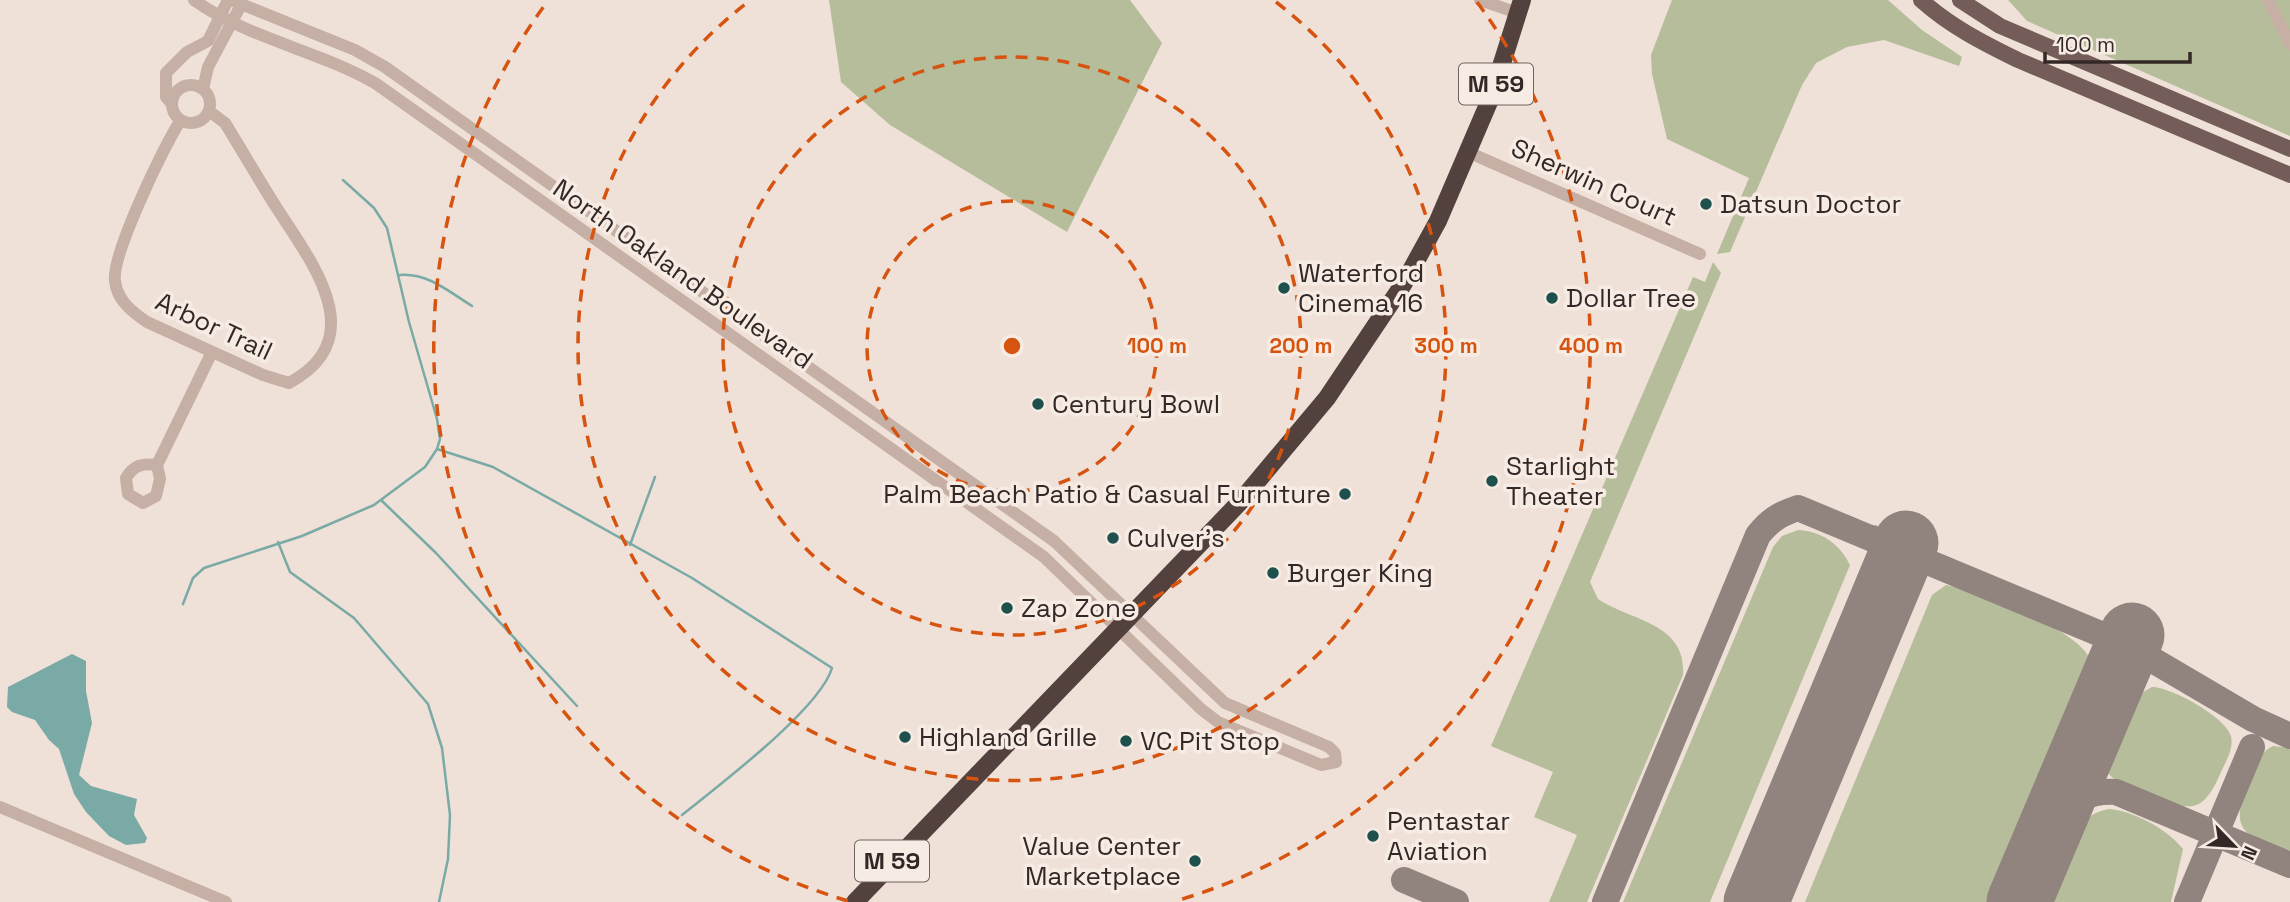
<svg xmlns="http://www.w3.org/2000/svg" width="2290" height="902" font-family="'Space Grotesk',sans-serif">
	<style>
		.green { fill: #b6bd9a }
		.water { fill: #79aaa5 }
		.lines { fill: none; stroke-linecap: round; stroke-linejoin: round }
		.stream { stroke: #79aaa5; stroke-width: 2.5 }
		.taxiway { stroke: #91847f; stroke-width: 26 }
		.runway { stroke: #91847f; stroke-width: 65 }
		.minor { stroke: #c6afa5; stroke-width: 12 }
		.major { stroke: #745d58; stroke-width: 16 }
		.highway { stroke: #53413e; stroke-width: 18 }
		.ring { fill: none; stroke: #d6540f; stroke-width: 3.5; stroke-dasharray: 12 9 }
		.poi-dot { fill: #1e514d; stroke: #f7ece4; stroke-width: 2.5 }
		.labels { text-anchor: middle; stroke-width: 7; stroke-linejoin: round; paint-order: stroke }
		.shield { fill: #f7ece4; stroke: #6e635f; stroke-width: 2 }
		.shield-label { font-size: 24px; font-weight: bold; fill: #332826 }
		.street-label { font-size: 26px; fill: #332826; stroke: #f7ece4 }
		.poi-label { font-size: 26px; fill: #332826; stroke: #f7ece4; text-anchor: start }
		.centre { fill: #d6540f; stroke: #f7ece4; stroke-width: 3.5 }
		.ring-label { font-size: 21px; text-anchor: middle; font-weight: bold; fill: #d6540f; stroke: #f7ece4; stroke-width: 7; stroke-linejoin: round; paint-order: stroke }
	</style>
	<rect width="100%" height="100%" fill="#efe1d8"/>
	<path class="green" d="M829,0H1130L1162,43L1067,232L890,125L841,82Z
		M1672,0H1888L1922,30L1962,57L1959,66L1884,40L1847,47L1816,63L1802,85L1730,252L1717,254L1749,178L1667,139L1652,74L1651,55Z
		M2008,0H2290V136L2027,21Z
		M1713,262L1721,273L1590,582L1598,599C1631,621 1687,623 1683,675L1587,902H1549L1577,835L1534,817L1553,772L1491,746L1693,277L1705,282Z
		M1798,530C1821,531 1840,544 1850,565L1710,902H1623L1773,547L1782,536Z
		M1946,585C1979,592 2084,630 2092,664L1996,902H1805L1932,595Z
		M2152,687C2171,687 2226,717 2231,736C2234,749 2226,761 2221,772C2203,814 2191,812 2151,795C2136,789 2114,784 2106,770L2105,756L2127,701Z
		M2273,746L2290,748V854C2240,833 2228,831 2251,776C2257,764 2260,752 2273,746Z
		M2109,809C2134,811 2167,829 2183,849L2171,902H2043C2058,867 2066,817 2109,809Z"/>
	<path class="water" d="M72,654L86,661V691L92,723L79,775L91,786L137,799L134,815L147,838L145,843L126,845L109,836L86,812L74,794L59,749L49,740L35,720L12,712L7,707L8,687Z"/>
	<g class="lines">
		<path class="stream" d="M400,275C428,273 448,291 472,306
			M437,449L493,467L692,578L832,668C820,709 718,786 682,815
			M381,500L436,553L577,706
			M278,542L290,572L354,618L428,704L442,748L450,815L448,859L439,902
			M630,545L655,477
			M183,604L193,578L204,568L302,536L374,505L425,467L437,449L440,439L437,419L409,322L387,228L374,208L343,180"/>
		<path class="taxiway" d="M1872,538L1884,549L1889,582
			M2053,820C2073,801 2088,790 2116,792L2290,865
			M1404,880L1456,902
			M1605,902L1758,535C1770,520 1780,514 1798,508L2127,645L2253,719L2290,736
			M2187,902L2252,747"/>
		<path class="runway" d="M1756,902L1906,543
			M2019,902L2132,635"/>
		<path class="minor" d="M194,0C249,39 317,50 375,83L1044,557L1201,709L1218,722L1321,765L1336,762L1335,753L1329,747L1225,703L1054,541L385,67L355,50L231,0
			M1480,0L1518,13
			M2268,0L2290,44
			M172 104a19 19 0 1 1 38 0a19 19 0 1 1-38 0Z
			M203,89L208,67L241,5
			M172,104L166,97V73L187,52L208,41L228,0
			M181,120C165,143 111,256 115,281C117,300 132,312 147,322L263,375L289,383C371,339 314,265 278,210C260,182 243,152 225,123L209,111
			M1470,153L1700,254
			M157,465C142,463 134,465 126,478L128,494L143,503L156,496L160,479L157,465L212,352
			M0,807L226,902"/>
		<path class="major" d="M1921,0C1950,26 1983,43 2018,60L2290,175
			M1960,0L2000,26L2290,149"/>
		<path class="highway" d="M855,902L1239,503L1327,398L1404,283L1438,221L1492,95L1522,0"/>
	</g>
	<g class="ring">
		<circle cx="1012" cy="346" r="145"/>
		<circle cx="1012" cy="346" r="289"/>
		<path d="M1276 2A434 434 0 1 1 748 2"/>
		<path d="M848 901A579 579 0 0 1 547 2M1477 2A579 579 0 0 1 1176 901"/>
	</g>
	<g class="poi-dot">
		<circle cx="1706" cy="204" r="7"/>
		<circle cx="1284" cy="288" r="7"/>
		<circle cx="1552" cy="298" r="7"/>
		<circle cx="1038" cy="404" r="7"/>
		<circle cx="1492" cy="481" r="7"/>
		<circle cx="1345" cy="494" r="7"/>
		<circle cx="1113" cy="538" r="7"/>
		<circle cx="1273" cy="573" r="7"/>
		<circle cx="1007" cy="608" r="7"/>
		<circle cx="905" cy="737" r="7"/>
		<circle cx="1126" cy="741" r="7"/>
		<circle cx="1373" cy="836" r="7"/>
		<circle cx="1195" cy="861" r="7"/>
	</g>
	<g class="labels">
		<g class="shield">
			<rect x="1459" y="63.5" width="74" height="41" rx="5"/>
			<rect x="855" y="840.5" width="74" height="41" rx="5"/>
		</g>
		<g class="shield-label">
			<text x="1496" y="92">M 59</text>
			<text x="892" y="869">M 59</text>
		</g>
		<g class="street-label">
			<text transform="translate(1594 182) rotate(24)" y="9">Sherwin Court</text>
			<text transform="translate(683 274) rotate(35)" y="9">North Oakland Boulevard</text>
			<text transform="translate(214 326) rotate(25)" y="9">Arbor Trail</text>
		</g>
		<g class="poi-label">
			<text x="1720" y="213">Datsun Doctor</text>
			<text x="1298" y="282">Waterford<tspan x="1298" dy="30">Cinema 16</tspan></text>
			<text x="1566" y="307">Dollar Tree</text>
			<text x="1052" y="413">Century Bowl</text>
			<text x="1506" y="475">Starlight<tspan x="1506" dy="30">Theater</tspan></text>
			<text x="1331" y="503" text-anchor="end">Palm Beach Patio &amp; Casual Furniture</text>
			<text x="1127" y="547">Culver's</text>
			<text x="1287" y="582">Burger King</text>
			<text x="1021" y="617">Zap Zone</text>
			<text x="919" y="746">Highland Grille</text>
			<text x="1140" y="750">VC Pit Stop</text>
			<text x="1387" y="830">Pentastar<tspan x="1387" dy="30">Aviation</tspan></text>
			<text x="1181" y="855" text-anchor="end">Value Center<tspan x="1181" dy="30">Marketplace</tspan></text>
		</g>
	</g>
	<circle cx="1012" cy="346" r="10" class="centre"/>
	<g class="ring-label">
		<text x="1157" y="353">100 m</text>
		<text x="1301" y="353">200 m</text>
		<text x="1446" y="353">300 m</text>
		<text x="1591" y="353">400 m</text>
	</g>
	<g transform="translate(2234 846) rotate(115)" stroke="#f7ece4" stroke-width="5" paint-order="stroke">
	<path d="M0-5L12 26L0 18L-12 26Z" fill="#332826"/>
	<text y="-10" font-size="19" font-weight="bold" text-anchor="middle" fill="#332826">N</text>
	</g>
	<path d="M2045 52v10h145v-10" fill="none" stroke="#332826" stroke-width="3.5"/>
	<text x="2056" y="52" font-size="21" fill="#332826" stroke="#f7ece4" stroke-width="5" paint-order="stroke">100 m</text>
</svg>
